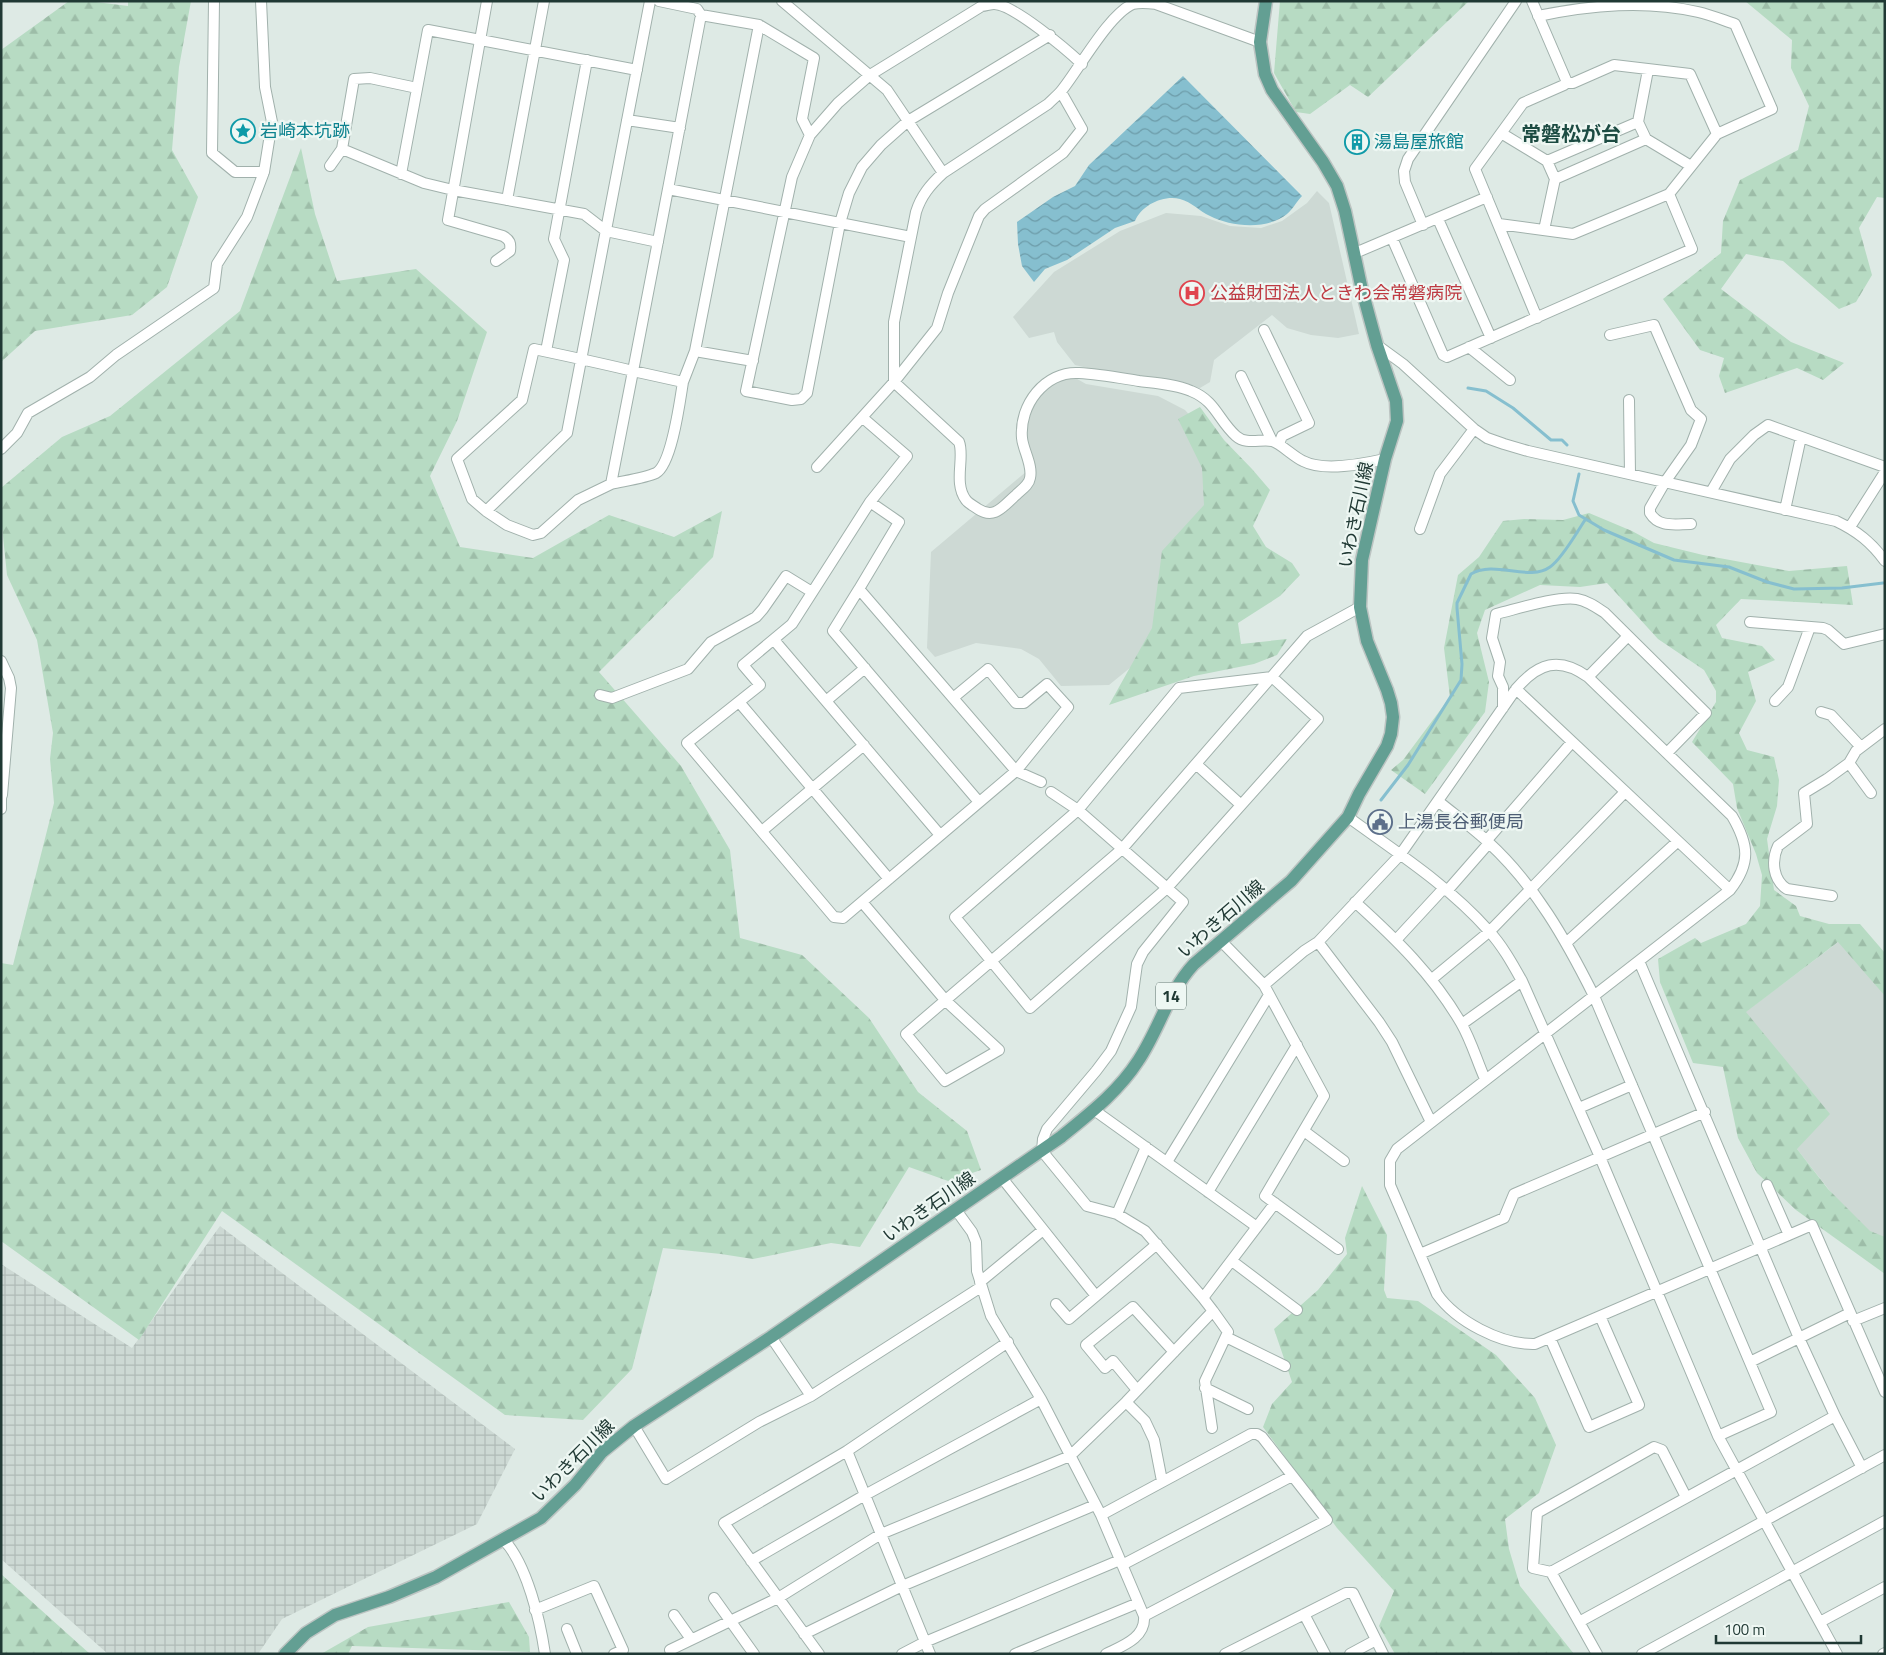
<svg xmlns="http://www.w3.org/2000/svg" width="1886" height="1655" font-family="'Titillium Web','Noto Sans JP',sans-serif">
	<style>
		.built { fill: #cdd9d4 }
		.industrial { fill: url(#industrial-grid) }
		.forest { fill: url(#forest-firs) }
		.water { fill: url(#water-waves) }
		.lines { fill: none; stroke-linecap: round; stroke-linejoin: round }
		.stream { stroke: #86bfcf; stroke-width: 3 }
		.minor-casing { stroke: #a1b1ac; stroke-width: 12 }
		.major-casing { stroke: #bcc4c2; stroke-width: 15 }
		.minor { stroke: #fff; stroke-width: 10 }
		.major { stroke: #639f93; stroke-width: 12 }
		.labels { text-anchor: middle; stroke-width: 4.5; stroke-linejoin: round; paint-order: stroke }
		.shield { fill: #eef7f3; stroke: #5e726d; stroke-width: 1 }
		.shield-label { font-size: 16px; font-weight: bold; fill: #203934 }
		.culture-label { font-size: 18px; fill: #0d838f; stroke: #eef7f3; text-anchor: start }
		.health-label { font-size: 18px; fill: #be3a42; stroke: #eef7f3; text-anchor: start }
		.street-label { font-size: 18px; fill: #203934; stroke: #eef7f3 }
		.service-label { font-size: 18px; fill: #4e5e75; stroke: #eef7f3; text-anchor: start }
		.quarter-label { font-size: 20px; font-weight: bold; fill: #1c4b42; stroke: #eef7f3 }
	</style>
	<defs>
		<pattern id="industrial-grid" width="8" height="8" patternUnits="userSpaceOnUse" patternTransform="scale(1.25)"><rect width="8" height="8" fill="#cdd9d4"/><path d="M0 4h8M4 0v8" fill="none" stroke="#b0bbb7"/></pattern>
		<pattern id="forest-firs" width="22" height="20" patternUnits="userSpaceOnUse" patternTransform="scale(1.25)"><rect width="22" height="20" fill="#b7dbc3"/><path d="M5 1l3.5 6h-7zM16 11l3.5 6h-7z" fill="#9dbda8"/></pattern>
		<pattern id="water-waves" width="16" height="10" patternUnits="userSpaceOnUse" patternTransform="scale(1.25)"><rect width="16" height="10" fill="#86bfcf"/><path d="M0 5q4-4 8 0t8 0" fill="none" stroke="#6d9ca9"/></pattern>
	</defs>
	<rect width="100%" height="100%" fill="#deeae5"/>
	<path class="built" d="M1317,191L1329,203L1359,334L1338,338L1311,335L1287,328L1272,315L1214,360L1210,382L1200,388L1156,379L1096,370L1075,365L1057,342L1054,332L1029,338L1013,317L1054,272L1120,231L1166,213L1201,216L1230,226L1261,228L1282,221L1307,203Z
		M1065,372L1086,384L1158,396L1185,410L1207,434L1220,488L1163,641L1109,685L1061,686L1039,659L1021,649L976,643L935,657L927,648L931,552L1027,471L1026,409L1047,382Z
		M1845,937L1885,983V1258L1874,1247L1797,1149L1736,1019Z"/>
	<path class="industrial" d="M220,1226L515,1449L477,1524L282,1619L258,1654H108L1,1559V1264L132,1348Z"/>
	<path class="forest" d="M69,1H88L128,6V1H191L179,67L172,150L198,197L167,287L132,315L35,331L1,362V50Z
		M1280,1H1469L1368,97L1350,85L1310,114L1296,112L1274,73Z
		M1745,1H1885V198L1877,197L1859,228L1872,275L1856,302L1839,309L1783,261L1746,254L1721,289L1791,342L1844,363L1823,380L1797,368L1725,393L1719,376L1724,358L1700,350L1663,299L1721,253L1723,221L1740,180L1798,150L1809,106L1791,68L1792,40Z
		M301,148L315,214L337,281L416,269L487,332L457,421L430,476L460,547L533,558L609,515L674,537L722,511L713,557L599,672L681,766L730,850L740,938L802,955L869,1018L918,1092L967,1131L981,1170L948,1181L909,1167L860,1247L831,1243L753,1259L721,1254L663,1248L632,1369L583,1420L505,1415L222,1211L139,1340L1,1241V963L13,965L54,803L50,759L53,733L37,640L7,575L1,517V488L62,437L110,416L240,311Z
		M1200,407L1224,440L1252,469L1270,490L1253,526L1266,547L1292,563L1300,575L1280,596L1238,623L1241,644L1287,639L1277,655L1254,664L1194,676L1109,705L1152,628L1162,551L1204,505L1202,468L1178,419Z
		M1589,513L1632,531L1654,543L1703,555L1789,571L1847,566L1853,605L1741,599L1716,625L1722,638L1762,646L1775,660L1748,672L1756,701L1739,733L1747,750L1774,757L1779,780L1777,806L1767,839L1774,890L1796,906L1800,916L1829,924H1860L1885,953V996L1838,942L1746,1012L1830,1114L1797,1149L1828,1189L1870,1231L1885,1237V1274L1796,1210L1757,1173L1738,1138L1723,1067L1693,1063L1660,982L1658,959L1695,938L1701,943L1746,924L1760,906L1762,875L1756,854L1737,808L1733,784L1692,742L1716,702V691L1704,670L1658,639L1607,583L1580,587L1540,585L1485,610L1477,633L1489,682L1485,712L1425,794L1391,770L1403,760L1450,697L1444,648L1458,575L1479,557L1503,521L1524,519L1563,520Z
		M1362,1186L1387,1235L1384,1290L1387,1298L1418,1301L1496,1355L1535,1398L1556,1445L1539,1493L1505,1519L1509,1549L1520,1586L1574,1654H1395L1379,1626L1394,1591L1337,1528L1263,1427L1272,1404L1292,1382L1274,1329L1318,1290L1347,1254L1345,1238Z
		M1,1574L90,1654H1Z
		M509,1602L529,1637L530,1652L352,1646L348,1654H321L368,1627Z"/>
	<path class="water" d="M1183,76L1302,196C1297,201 1293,209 1287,214C1268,230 1231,227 1210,216C1199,211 1192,202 1180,199C1163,195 1142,205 1135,221L1115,228L1067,260L1045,269L1034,282L1022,266L1018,244L1017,222L1053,197L1075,186L1089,165Z"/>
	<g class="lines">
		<path class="stream" d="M1468,388L1486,391L1513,408L1551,440H1562L1567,445
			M1579,474L1573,501L1579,515L1604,530L1674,560L1729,567L1767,582L1794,589L1842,588L1883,583
			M1381,800L1408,765L1461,680L1462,664L1457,608V603L1471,574C1495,560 1529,582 1550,567C1562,559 1577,532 1585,520"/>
		<defs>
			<path id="minor" d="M214,1L212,153L235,172H264
				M487,1L448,220L503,236C510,240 511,243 510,251L496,261
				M650,1L567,433L486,511L472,499L457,459L522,400L534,349C567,356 600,363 633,371L611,484C624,481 645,478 656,473C672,464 680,400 683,382L633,371L668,189L911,237
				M659,1L697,9L701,15L759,25L814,58L802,119L810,135
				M782,1L887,90L943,173
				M1532,1L1566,80V83
				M1050,35L908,121L881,145L862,167L849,193L840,223L807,393L801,399L792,400L746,391L792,177L810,135L838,103L870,75L982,6C986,6 990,4 994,4C1013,4 1067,50 1082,64
				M1260,42L1156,4C1148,3 1141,2 1133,4C1109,14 1079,69 1062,90C1058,95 1053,99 1048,104L943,173C930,185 921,196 916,212L894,322V382L959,442C965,457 953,483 966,500C969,504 974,506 978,509C995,520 1003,506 1016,495C1021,490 1029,485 1030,478C1033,465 1023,450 1022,438C1019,405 1045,371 1079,373C1099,374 1120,378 1139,381C1156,383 1175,384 1191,391C1216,401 1218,420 1236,436C1246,445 1260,439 1272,441C1280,443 1294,457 1303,461C1324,472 1363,464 1385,459
				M627,120L680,128
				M1501,133L1547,161L1555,179L1544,230
				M1646,139L1691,166
				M342,149L424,183L453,190L584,214L606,231L658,242
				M1547,161L1638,122
				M330,166L342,149L354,79L370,78L417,88
				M401,174L428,30L637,70
				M1555,179L1646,139L1638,122L1648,70
				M668,189L701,15
				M507,200L544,1
				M1438,219L1491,338
				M1499,224L1573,234L1669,194L1717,134
				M1423,225L1405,182L1404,171L1408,159L1516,1
				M1392,238L1443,355L1447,357L1692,249L1669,194
				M1355,253L1487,197
				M1537,318L1475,169L1523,103L1564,85L1566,83H1573L1614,65L1690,74L1717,134L1772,109L1735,24C1723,20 1711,15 1698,12C1645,0 1592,5 1538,16
				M1264,330L1309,423L1282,436L1279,444
				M1610,335L1654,325L1691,410L1701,419L1691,445L1665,482L1650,508V513C1659,528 1675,524 1691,524
				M1377,345L1403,364L1474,429L1487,438L1504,444L1528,451L1836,521C1857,531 1871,542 1885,561
				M1469,347L1510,380
				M546,351L564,260L554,239L587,60
				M695,351L753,361
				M1241,376L1272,441
				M683,382L695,351L759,25
				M1629,400L1630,474
				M863,418L907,456L870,502L792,624L743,665L760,685L687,743L834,917L843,918L1016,771L1068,707L1047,684L1024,703H1016L988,669L953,698
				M1,449L17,433L28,413L90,377L116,355L214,288L217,264L247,217L264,172L272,122L265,87L261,1
				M817,467L894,382L937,328L948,293L979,216L985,209L1063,153L1082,129L1061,92
				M1711,492L1730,459L1754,435L1768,425L1885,467
				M1785,510L1801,437
				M486,511L507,525L533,535L541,533L578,500L611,484
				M1850,527L1885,472
				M1420,529L1440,474L1474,429
				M859,589L899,522L870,502
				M1750,622L1823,628L1828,630L1844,644L1885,634
				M774,640L940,835
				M1,661L9,678L11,688L2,795
				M1272,677L1318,719L1167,888L1030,1008L955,917L1078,810L1179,688Z
				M1588,677L1628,636
				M1516,689L1730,890
				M600,695L612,698L688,669L711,642L756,617L763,609L786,576L812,592
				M826,701L865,668
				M1775,701L1788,687L1791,679L1810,627
				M739,702L889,879
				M1503,708V687L1498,676L1500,662L1492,638L1496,614C1517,609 1556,596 1577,599C1588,601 1596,607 1605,613L1706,713L1667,753
				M1821,712L1831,715L1861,747
				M1849,763L1871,793
				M1196,764L1240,804
				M1,795V809
				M1438,801C1455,815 1473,828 1488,842C1535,885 1566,940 1594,996L1771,1412L1718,1436
				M979,802L833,631L859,589L1016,771L1041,782
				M1348,817C1396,852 1448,885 1488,930C1502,945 1512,963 1522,981L1600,1157L1718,1436L1837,1654
				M762,831L864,745
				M1487,840L1572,742
				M1447,891L1489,843
				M1832,896L1787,889C1773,880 1771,861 1778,846L1807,824L1804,793L1827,779L1849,763L1856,751L1885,729
				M862,902L946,1001L999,1050L945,1081L906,1034L1122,849L1307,636L1360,607
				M1355,902C1396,939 1433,975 1461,1023C1471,1040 1477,1061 1485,1079
				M1396,940L1444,888
				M1221,941L1264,985L1324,1096L1265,1196L1338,1249
				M1318,942L1379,1022L1392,1042L1431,1122
				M1566,943L1677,842
				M1432,979L1490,931L1625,792
				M1264,985L1304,951L1318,942L1400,855L1516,689C1538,663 1559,656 1588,677L1732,816C1749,845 1751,863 1730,890L1397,1149L1390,1161V1185L1437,1294C1456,1321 1501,1345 1535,1344L1812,1225L1885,1392
				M1462,1024L1522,981
				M1579,1108L1632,1085
				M1094,1110L1257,1227
				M1304,1131L1344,1161
				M1167,1162L1269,995
				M1002,1178L1096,1296
				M1767,1185L1789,1235
				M1208,1192L1297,1045
				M956,1210L972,1232L976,1242L977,1271L991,1316L1041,1399L1101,1515L1144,1616C1146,1638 1122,1646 1106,1654
				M1117,1214L1146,1147
				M1420,1254L1504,1218L1514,1194L1705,1112
				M1232,1261L1297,1310
				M980,1282L1043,1230
				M1203,1298L1275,1203
				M1056,1304L1069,1319L1157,1244
				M1853,1321L1885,1308
				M771,1337L811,1396
				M1226,1337L1285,1366
				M1550,1338L1589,1427L1639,1405L1600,1316
				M1750,1362L1850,1313
				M1205,1388L1248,1409
				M1137,1390L1113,1361L1105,1368L1086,1345L1133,1307L1174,1352
				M1126,1402L1145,1421L1154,1440L1162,1481
				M1835,1416L1862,1468
				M634,1426L666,1479L759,1422L811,1396L981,1287
				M1212,1428L1205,1381L1228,1332L1213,1311
				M847,1451L930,1654
				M1101,1515L1251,1434H1257L1262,1437L1327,1520L1144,1616
				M504,1540C527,1565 540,1620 545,1654
				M751,1561L865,1495L1041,1399
				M1122,1565L1292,1476
				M1551,1572L1533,1568L1537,1513L1654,1447L1662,1450L1686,1497
				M714,1598L754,1654
				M535,1610L594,1586L623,1650L614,1654
				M1304,1614L1325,1654
				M674,1615L691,1639
				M1579,1622L1885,1455
				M1820,1622L1885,1587
				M567,1629L577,1654
				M804,1634L902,1586L1095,1505
				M670,1650L778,1598L881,1534L1070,1456L1126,1402L1213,1311L1203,1298L1145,1231L1117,1214L1087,1206L1042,1151L1043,1139L1047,1129L1096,1071L1111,1051L1131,1007L1137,964L1143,952L1183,902L1078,810L1051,792
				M819,1654L724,1523L847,1451L1008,1342
				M902,1654L925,1642L1120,1560
				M1015,1654L1138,1603
				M1225,1654L1346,1593H1353L1383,1654
				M1350,1654L1376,1640
				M1597,1654L1551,1572L1835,1416L1799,1338L1639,961
				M1642,1654L1885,1521
				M1883,1654L1885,1653"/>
			<path id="major" d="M285,1654L306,1633L335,1615L389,1597L436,1577L541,1518L575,1485L602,1452L634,1426L771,1337L1061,1137C1089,1114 1118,1092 1138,1061C1159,1030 1168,992 1194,964L1291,881L1348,817L1359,794L1387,746L1391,734L1393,717L1391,703L1387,690L1367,641L1360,607L1362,560L1385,459L1397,421L1396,401L1377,345L1362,290L1345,211L1337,186L1323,162L1272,90L1265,74L1260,42L1266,1"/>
		</defs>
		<use href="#minor" class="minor-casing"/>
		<use href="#major" class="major-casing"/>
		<use href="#minor" class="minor"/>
		<use href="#major" class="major"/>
	</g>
	<defs>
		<symbol id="sight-ring" viewBox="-11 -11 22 22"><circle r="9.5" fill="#eef7f3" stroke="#0f9aa8" stroke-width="1.5"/><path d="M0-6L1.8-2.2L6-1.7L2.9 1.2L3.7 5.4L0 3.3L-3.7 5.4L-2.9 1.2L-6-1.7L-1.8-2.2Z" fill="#0f9aa8"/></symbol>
		<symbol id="building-ring" viewBox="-11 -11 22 22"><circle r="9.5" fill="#eef7f3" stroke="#0f9aa8" stroke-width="1.5"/><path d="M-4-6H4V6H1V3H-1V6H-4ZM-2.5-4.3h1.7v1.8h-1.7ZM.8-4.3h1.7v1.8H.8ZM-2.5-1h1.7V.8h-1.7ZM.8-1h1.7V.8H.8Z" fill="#0f9aa8"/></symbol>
		<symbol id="hospital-ring" viewBox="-11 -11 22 22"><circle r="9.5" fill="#eef7f3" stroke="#e0444e" stroke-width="1.5"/><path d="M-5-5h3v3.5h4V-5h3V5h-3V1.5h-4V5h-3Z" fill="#e0444e"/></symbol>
		<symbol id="civic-ring" viewBox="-11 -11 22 22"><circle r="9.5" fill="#eef7f3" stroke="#5c6f8a" stroke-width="1.5"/><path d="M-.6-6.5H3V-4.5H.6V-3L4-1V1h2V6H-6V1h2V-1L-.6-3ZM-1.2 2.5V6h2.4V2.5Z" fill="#5c6f8a"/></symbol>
	</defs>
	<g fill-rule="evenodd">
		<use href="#sight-ring" x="229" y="117" width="28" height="28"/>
		<use href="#building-ring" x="1343" y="128" width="28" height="28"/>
		<use href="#hospital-ring" x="1178" y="279" width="28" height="28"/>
		<use href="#civic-ring" x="1366" y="808" width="28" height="28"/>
	</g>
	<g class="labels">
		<rect class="shield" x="1156" y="982.5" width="30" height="27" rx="4"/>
		<g class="shield-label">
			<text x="1171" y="1002">14</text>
		</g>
		<g class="culture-label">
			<text x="260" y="137">岩崎本坑跡</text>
			<text x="1374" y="148">湯島屋旅館</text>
		</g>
		<g class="health-label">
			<text x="1210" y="299">公益財団法人ときわ会常磐病院</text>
		</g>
		<g class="street-label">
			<text transform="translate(1356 515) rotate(-78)" y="6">いわき石川線</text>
			<text transform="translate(1221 919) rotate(-41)" y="6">いわき石川線</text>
			<text transform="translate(929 1207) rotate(-35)" y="6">いわき石川線</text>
			<text transform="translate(573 1461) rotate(-45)" y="6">いわき石川線</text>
		</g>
		<g class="service-label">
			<text x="1398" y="828">上湯長谷郵便局</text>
		</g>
		<g class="quarter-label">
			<text x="1571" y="141">常磐松が台</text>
		</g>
	</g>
	<rect width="1886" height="1655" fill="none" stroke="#203934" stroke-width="5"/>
	<path d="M1716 1635v8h145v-8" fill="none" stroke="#203934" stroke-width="2.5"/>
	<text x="1724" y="1635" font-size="15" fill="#203934" stroke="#eef7f3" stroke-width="4" paint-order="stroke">100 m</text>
</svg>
